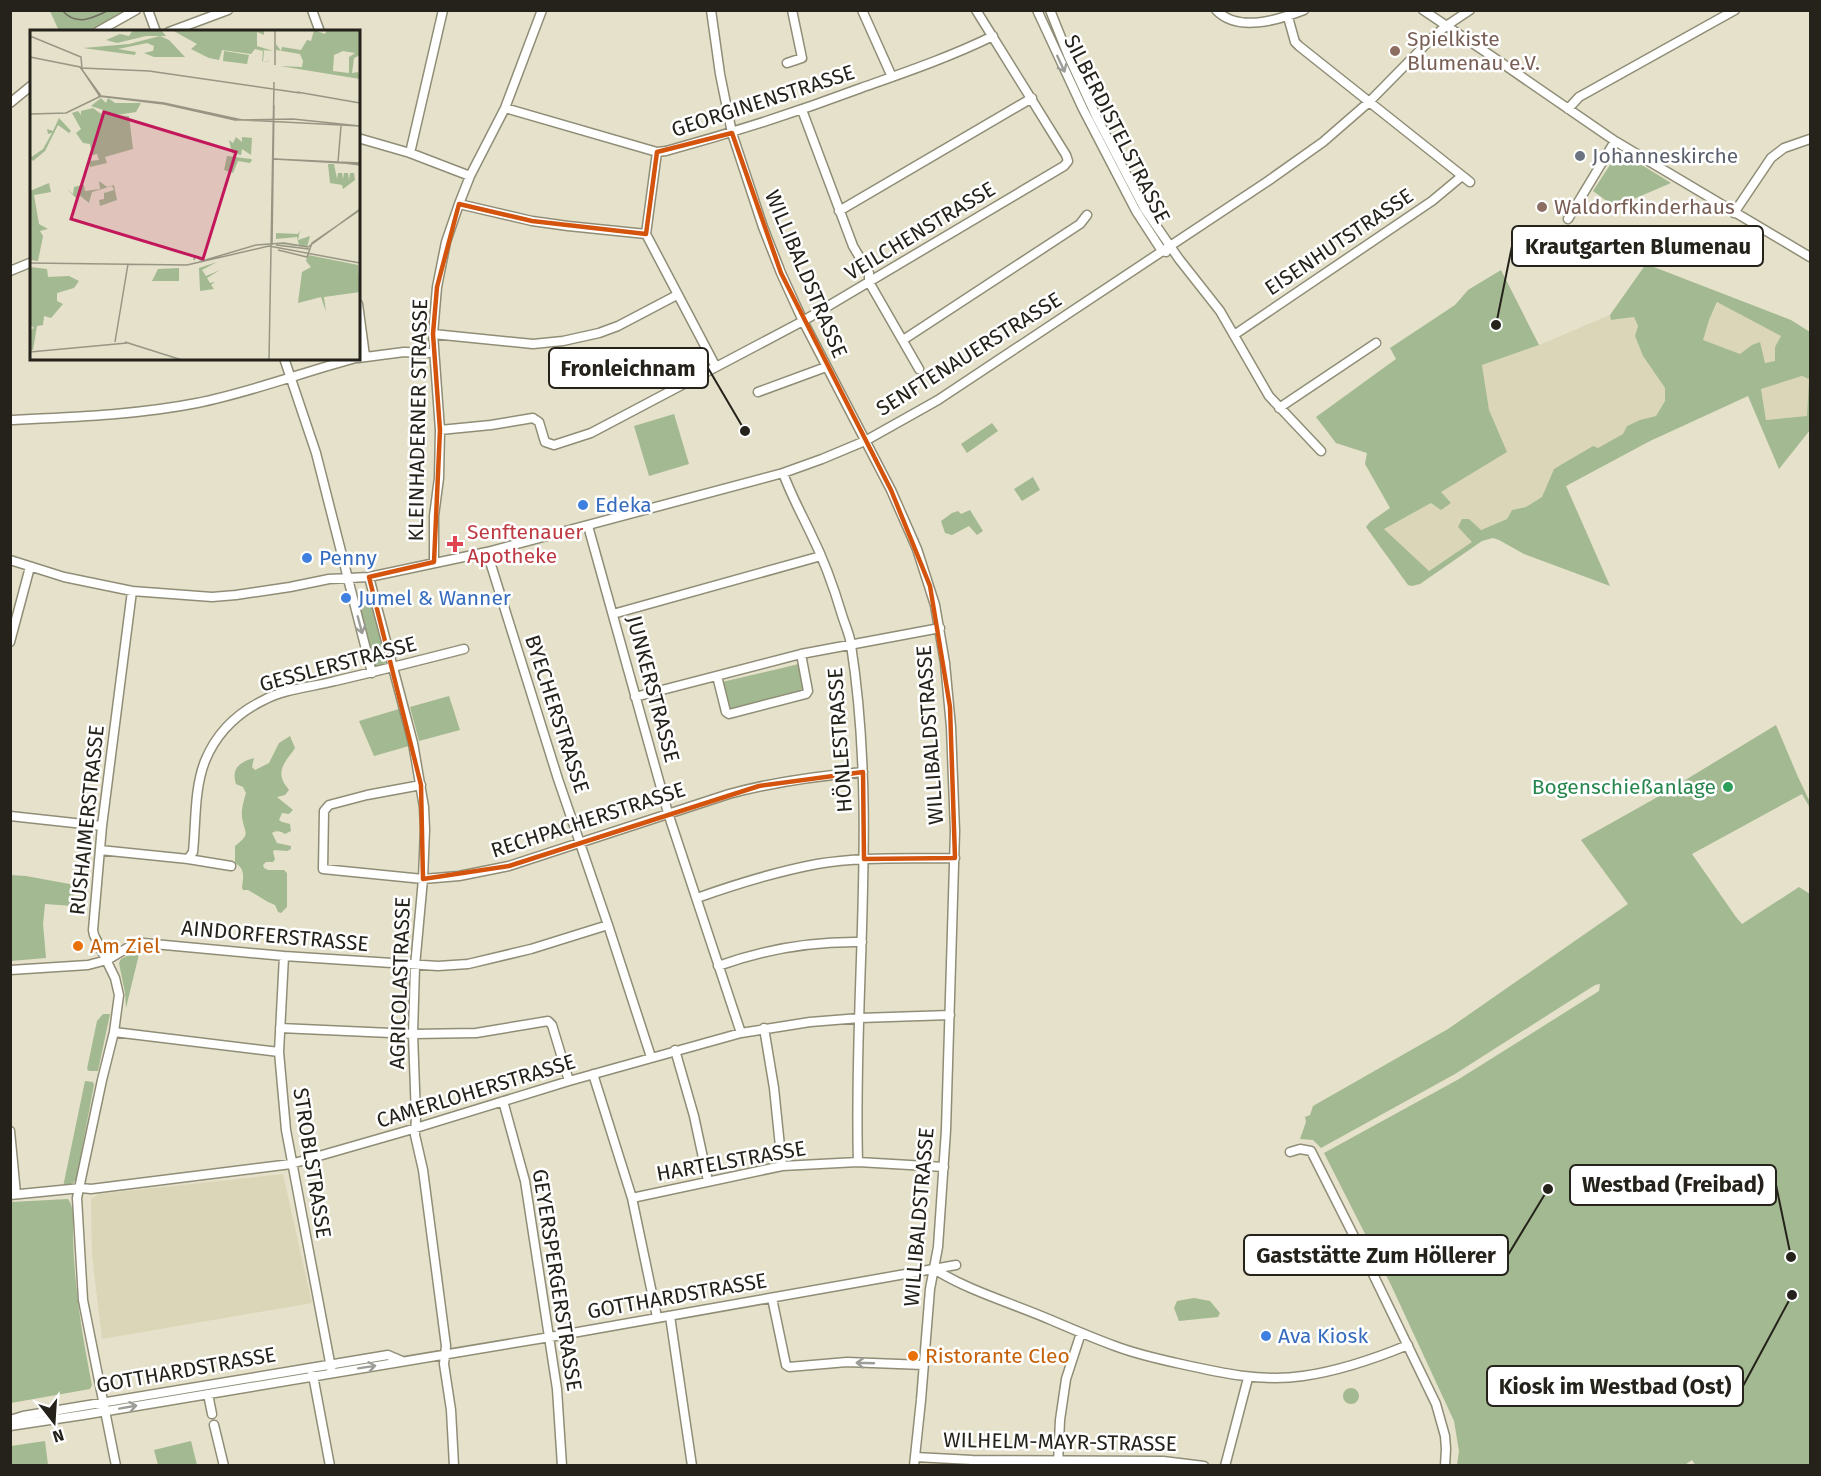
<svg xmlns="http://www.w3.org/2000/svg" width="1821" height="1476" font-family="'Fira Sans',sans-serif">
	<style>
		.built { fill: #dbd6b7 }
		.green { fill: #a3b991; fill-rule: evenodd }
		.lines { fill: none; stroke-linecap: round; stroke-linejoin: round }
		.minor-casing { stroke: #908d77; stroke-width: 11 }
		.minor { stroke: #fff; stroke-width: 8 }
		.tram { stroke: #706d5f; stroke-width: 1.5 }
		.oneway { stroke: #9c9c98 }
		.marked { fill: none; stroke: #d4540d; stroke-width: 4.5; stroke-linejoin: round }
		.education-dot { fill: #8d6e63; stroke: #fff; stroke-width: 2 }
		.worship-dot { fill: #6b7280; stroke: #fff; stroke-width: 2 }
		.shop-dot { fill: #3f7fe0; stroke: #fff; stroke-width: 2 }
		.health-dot { fill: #e0444e; stroke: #fff; stroke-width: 2 }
		.leisure-dot { fill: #2e9e5b; stroke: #fff; stroke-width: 2 }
		.food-dot { fill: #e8710a; stroke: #fff; stroke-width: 2 }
		.labels { text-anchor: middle; stroke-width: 5; stroke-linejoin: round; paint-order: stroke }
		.education-label { font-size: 21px; fill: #785e54; stroke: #fff; text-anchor: start }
		.street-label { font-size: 21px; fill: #24221a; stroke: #fff }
		.worship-label { font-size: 21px; fill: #5b616d; stroke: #fff; text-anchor: start }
		.shop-label { font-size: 21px; fill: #366cbe; stroke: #fff; text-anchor: start }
		.health-label { font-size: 21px; fill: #be3a42; stroke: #fff; text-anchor: start }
		.leisure-label { font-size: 21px; fill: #27864d; stroke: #fff; text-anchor: end }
		.food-label { font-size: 21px; fill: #c56008; stroke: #fff; text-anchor: start }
		.inset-road { fill: none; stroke: #989584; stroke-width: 1.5 }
		.view { fill: #c2185b; fill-opacity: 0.15; stroke: #c2185b; stroke-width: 3 }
		.inset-edge { fill: none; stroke: #24221a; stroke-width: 3 }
		.leader { fill: none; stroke: #24221a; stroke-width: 2 }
		.callout-dot { fill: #24221a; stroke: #fff; stroke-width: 2 }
		.callout { fill: #fff; stroke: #24221a; stroke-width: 2 }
		.callout-label { font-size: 22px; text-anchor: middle; font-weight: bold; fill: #24221a }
	</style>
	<rect width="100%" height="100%" fill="#e5e1ca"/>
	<path class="built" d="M1718,302L1781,336L1775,347L1776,361L1765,363L1752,345L1740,354L1702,340L1709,320Z
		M1610,315L1612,320L1634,317L1638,327L1635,336L1643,356L1665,388V401L1656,416L1640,420L1627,426L1624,434L1598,449L1554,469L1542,497L1526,507L1512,510L1507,519L1480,530L1469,519L1473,542L1428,571L1383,529L1431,503H1451L1440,492L1506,452L1489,410L1482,365L1539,345Z
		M1802,376L1809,378L1807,416L1766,420L1761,389Z
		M283,1174L312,1303L102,1339L92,1255L91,1199L99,1194Z"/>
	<path class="green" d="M50,11H127L90,32L59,31Z
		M1619,151L1671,183L1615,207L1593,191Z
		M1646,264L1791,320L1810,332V430L1779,469L1748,396L1650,441L1566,486L1610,586L1524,554L1499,540L1493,538L1482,541L1420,584L1412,586L1408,585L1366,527L1370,522L1390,508L1365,464L1367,453L1336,443L1316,417L1396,359L1390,348L1455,305L1468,290L1501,270L1539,345L1482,365L1489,410L1507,452L1441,492L1451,503L1441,510L1431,503L1384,529L1429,571L1472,542L1458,527L1462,519H1469L1481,530L1507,519L1512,510L1526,507L1542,497L1554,469L1593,446L1598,448L1623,434L1627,426L1640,420L1656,416L1665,401V388L1643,356L1635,336L1638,326L1634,317L1611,320L1610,315ZM1717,302L1781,336L1775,347V361L1765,363L1760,342L1752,345L1740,354L1703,340L1709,320ZM1802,376L1809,379L1807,416L1766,420L1761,389Z
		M674,414L689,464L649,476L634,426Z
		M992,423L998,431L967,453L961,444Z
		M1033,477L1040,490L1022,501L1014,489Z
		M970,510L983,531L977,535L969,526L952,535L945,533L941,521L952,513L958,511L961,514Z
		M366,598L370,599L386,662L385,665L374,667L356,600Z
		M799,664L804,692L729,710L722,682Z
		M449,696L460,730L419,741L410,707Z
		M399,709L409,746L374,756L359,721Z
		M1776,725L1798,777L1810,802V808L1802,794L1692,854L1736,917L1742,924L1799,887L1810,894V1465L1696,1466L1692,1460L1683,1466L1457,1465L1459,1451L1454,1421L1391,1285L1324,1153L1459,1079L1599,991L1600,984L1595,985L1455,1074L1321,1148L1313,1140L1300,1139L1306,1122L1305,1117L1310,1115L1313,1106L1448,1029L1628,904L1581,840L1654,799Z
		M290,736L295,748C289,758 277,767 283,781C284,784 287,787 289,790L285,795L277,797L293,810L289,814L282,813L279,820L282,822L290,824L291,831L285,834C281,831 276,830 272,833L277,843L291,846V849L287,851L274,850L273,852L275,859L273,862H266L263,865L264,868L268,870H284L287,873V907L281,913L278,912L275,905L268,902L248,890H243L242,888C243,878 246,869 235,863V846C252,833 244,833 242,817C241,810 244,800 246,793L243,787L236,784C231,768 240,762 254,758L252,767L255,770L269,763L279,743Z
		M10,875L26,876L75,885L73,906L45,904L43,924L46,958L11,961Z
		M138,950H140L126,1008L125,993L119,963L121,959Z
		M103,1014H110L98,1071H89L87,1069L97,1021Z
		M85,1081L93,1082L94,1085L76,1180L73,1183L63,1187Z
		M68,1199C75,1208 73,1223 73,1234C74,1286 82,1335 92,1385L90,1389L11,1403V1202Z
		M1194,1298L1210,1301L1220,1313L1218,1317L1179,1321L1174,1308L1177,1301Z
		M1343 1396a8 8 0 1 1 16 0a8 8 0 1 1-16 0Z
		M45,1441L48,1465H11V1446Z
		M191,1441L197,1465H158L154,1450Z"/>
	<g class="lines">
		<defs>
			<path id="minor" d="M148,10L156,32
				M312,10L320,32
				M711,10L720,74L732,133L763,227L781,273L803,321L891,490L917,549L935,605L945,663L951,727L955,831L946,1130L938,1247L930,1289L921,1400L914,1466
				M862,10L892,77
				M1037,10L1083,109L1136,211L1162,251L1166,252
				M1050,10L1068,55L1097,118L1144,208L1179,259L1220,311L1269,396L1321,451
				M1216,10C1238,33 1278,20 1304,10
				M1423,10L1493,57L1615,141L1810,257
				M1288,17L1295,42L1299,46L1470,182
				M97,32L136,10
				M169,32L228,10
				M787,63L802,58L792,10
				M10,103L32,85
				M505,108L657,152L666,151C732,133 797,112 861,88C906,72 950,57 993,36
				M1568,109L1579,97L1735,10
				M802,110L853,246L869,273V282L919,369
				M358,138L410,153L470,176
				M657,152L646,234L716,367
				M410,153L443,10
				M459,204L532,221L568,226L646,234
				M839,211L1032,98
				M1734,213L1771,158L1784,148L1810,139
				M1568,219L1615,141
				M10,271L32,262
				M358,304L365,356
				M433,334L533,344L563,341L599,333L618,326L677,295
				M1234,335L1432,201L1462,176
				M903,340L1080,224L1087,215
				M284,358L316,453L372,673
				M358,358L404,352L434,353
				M758,392L826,367
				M1279,408L1376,343
				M10,420C73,417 136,415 197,403C252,392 303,372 356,358
				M440,430L491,425L533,418L539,422L545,442L554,445L591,433L803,321L1064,166L1068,161L1066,155L976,10
				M783,473C791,495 801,513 811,534C824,560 834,588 842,615C845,625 850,635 851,645C878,817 853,990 858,1162
				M588,526L668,813L741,1033
				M487,552L558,779L608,925L651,1057
				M10,560L64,577L132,591L212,597L236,595L290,587L329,579L369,577L487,552L783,473L822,459L865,441L938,400L1268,181L1323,142L1369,102L1433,37L1446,26L1470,10
				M434,562V516L439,478L440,430L433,334L437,287L446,242L459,204L470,176L505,108L542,10
				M369,577L413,743L424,807L425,829L423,879L415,966L413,1034L416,1117L415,1135L423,1170L446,1346L444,1364L451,1410L454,1466
				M613,614L821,556
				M10,642L30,567
				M717,676L726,712L729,714L806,694L808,691L801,654
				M635,697L801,654L940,628
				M421,785L367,795L329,805L324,811L323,869L423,879L459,876L509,866L729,794C773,782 817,776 863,772
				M10,816L102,826
				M100,850L188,859L231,866
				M188,859L193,852C196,823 194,789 205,761C216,734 237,713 264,700C284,689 312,687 335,681C378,671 421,660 464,649
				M697,898C736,884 775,872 817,864C862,856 909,859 955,858
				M284,956L279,1052L286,1130L332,1373
				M718,966C765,949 812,941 862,942
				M10,970L88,965L107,960L134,944L143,943L284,956L438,966L468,964L531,949L608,925
				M280,1028L413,1034L476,1033L548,1021L552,1025L569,1081
				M764,1028L774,1088L782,1166
				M114,1032L279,1052
				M675,1050L694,1116L708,1181
				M593,1074L632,1198L657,1317
				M503,1101L525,1181L557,1389L562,1466
				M10,1131L16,1194
				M1290,1152L1300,1149L1311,1151L1371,1270L1436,1404L1445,1436L1446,1449L1445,1466
				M10,1195L81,1188L91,1189L291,1164L406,1131L569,1081L741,1033L810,1022L860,1018L950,1015
				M632,1198L782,1166L858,1162L944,1167
				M934,1269C971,1292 1012,1303 1051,1320C1072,1329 1093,1338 1115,1346C1136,1354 1158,1359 1181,1364C1221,1373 1261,1382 1303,1376C1339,1371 1374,1359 1408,1345
				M772,1298L786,1365L789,1367L847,1362L924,1365
				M670,1316L692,1466
				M312,1370L330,1466
				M208,1394L212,1414
				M10,1420L23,1416L388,1355L402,1361
				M214,1425L224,1466
				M10,1426L83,1415L550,1337L956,1265
				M915,1457L972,1460L1163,1461L1204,1466
				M1058,1464L1060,1420L1066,1379L1081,1333
				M116,1466L83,1300L77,1198L102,1080L114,1032L119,995L115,978L94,935L93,930L102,826L132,591
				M1225,1466L1248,1378"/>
		</defs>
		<use href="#minor" class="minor-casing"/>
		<use href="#minor" class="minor"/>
		<path class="tram" d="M62,10C76,27 93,18 109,10"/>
	</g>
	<defs><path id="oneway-shaft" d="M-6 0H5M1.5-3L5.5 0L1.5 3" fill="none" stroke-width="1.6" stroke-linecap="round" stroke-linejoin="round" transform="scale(1.5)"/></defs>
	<g class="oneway">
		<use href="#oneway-shaft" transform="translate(1061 64) rotate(65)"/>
		<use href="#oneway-shaft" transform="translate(360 625) rotate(75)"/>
		<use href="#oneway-shaft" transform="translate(865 1363) rotate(-178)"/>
		<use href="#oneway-shaft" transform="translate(367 1367) rotate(-9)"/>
		<use href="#oneway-shaft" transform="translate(128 1407) rotate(-10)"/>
	</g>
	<path class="marked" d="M732,133L781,273L891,490L930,586L950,707L955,858L864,859L863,772L759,786L509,866L423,879L421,785L369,577L434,562L440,430L433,334L437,287L459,204L532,221L646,234L657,152Z"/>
	<g class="education-dot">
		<circle cx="1395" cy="51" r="6"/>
		<circle cx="1542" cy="207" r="6"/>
	</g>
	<circle class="worship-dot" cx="1580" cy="156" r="6"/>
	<g class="shop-dot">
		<circle cx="583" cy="505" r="6"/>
		<circle cx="307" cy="558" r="6"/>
		<circle cx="346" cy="598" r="6"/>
		<circle cx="1266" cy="1336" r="6"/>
	</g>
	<path class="health-dot" d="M452 535h6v6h6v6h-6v6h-6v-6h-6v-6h6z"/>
	<circle class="leisure-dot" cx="1728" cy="787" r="6"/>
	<g class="food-dot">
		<circle cx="78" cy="946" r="6"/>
		<circle cx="913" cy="1356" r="6"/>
	</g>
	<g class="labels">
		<g class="education-label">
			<text x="1407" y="46">Spielkiste<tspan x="1407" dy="24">Blumenau e.V.</tspan></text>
			<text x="1554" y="214">Waldorfkinderhaus</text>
		</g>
		<g class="street-label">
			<text transform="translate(763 101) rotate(-18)" y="7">GEORGINENSTRASSE</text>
			<text transform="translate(1117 129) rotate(63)" y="7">SILBERDISTELSTRASSE</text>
			<text transform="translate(920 231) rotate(-31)" y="7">VEILCHENSTRASSE</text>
			<text transform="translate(1339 242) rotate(-34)" y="7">EISENHUTSTRASSE</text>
			<text transform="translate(806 274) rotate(67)" y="7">WILLIBALDSTRASSE</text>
			<text transform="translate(969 354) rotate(-32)" y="7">SENFTENAUERSTRASSE</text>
			<text transform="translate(418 420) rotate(-89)" y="7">KLEINHADERNER STRASSE</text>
			<text transform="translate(338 664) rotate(-15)" y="7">GESSLERSTRASSE</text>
			<text transform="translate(653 689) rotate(75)" y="7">JUNKERSTRASSE</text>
			<text transform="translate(557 714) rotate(72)" y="7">BYECHERSTRASSE</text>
			<text transform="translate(930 735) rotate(-94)" y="7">WILLIBALDSTRASSE</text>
			<text transform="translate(840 740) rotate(-94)" y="7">HÖNLESTRASSE</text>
			<text transform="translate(87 820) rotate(-84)" y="7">RUSHAIMERSTRASSE</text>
			<text transform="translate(588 820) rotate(-18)" y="7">RECHPACHERSTRASSE</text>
			<text transform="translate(275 936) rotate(5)" y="7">AINDORFERSTRASSE</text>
			<text transform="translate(400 983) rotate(-88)" y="7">AGRICOLASTRASSE</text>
			<text transform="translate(476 1091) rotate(-17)" y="7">CAMERLOHERSTRASSE</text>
			<text transform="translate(731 1161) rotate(-10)" y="7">HARTELSTRASSE</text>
			<text transform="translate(312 1163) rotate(81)" y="7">STROBLSTRASSE</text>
			<text transform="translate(919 1217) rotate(-85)" y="7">WILLIBALDSTRASSE</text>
			<text transform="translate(557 1280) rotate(81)" y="7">GEYERSPERGERSTRASSE</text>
			<text transform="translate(677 1296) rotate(-10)" y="7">GOTTHARDSTRASSE</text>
			<text transform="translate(186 1370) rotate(-10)" y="7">GOTTHARDSTRASSE</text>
			<text transform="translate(1060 1442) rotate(1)" y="7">WILHELM-MAYR-STRASSE</text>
		</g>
		<g class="worship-label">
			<text x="1592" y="163">Johanneskirche</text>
		</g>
		<g class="shop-label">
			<text x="595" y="512">Edeka</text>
			<text x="319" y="565">Penny</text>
			<text x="358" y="605">Jumel &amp; Wanner</text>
			<text x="1278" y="1343">Ava Kiosk</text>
		</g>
		<g class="health-label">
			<text x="467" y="539">Senftenauer<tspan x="467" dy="24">Apotheke</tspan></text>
		</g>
		<g class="leisure-label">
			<text x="1716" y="794">Bogenschießanlage</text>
		</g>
		<g class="food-label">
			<text x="90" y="953">Am Ziel</text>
			<text x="925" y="1363">Ristorante Cleo</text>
		</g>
	</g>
	<g transform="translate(30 30)">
		<rect width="330" height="330" fill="#e5e1ca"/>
		<path d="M103,0H131L136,6H116L87,13L76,10L90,4L99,6ZM142,0H234V5L227,2V16L243,21L233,20L234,21L233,31L238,32L239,27L238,31L237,32L232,31L233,21L225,19L221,24L192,20L189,30L179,28L161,19L167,14ZM284,0L295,4L297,0H330V25L324,28L322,43L328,42L330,49L250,36L272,37L273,31L270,24L246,20V14L251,21L252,17L271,20L277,10L281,11ZM313,21L325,23L319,27V43L303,41L304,25ZM130,6L139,10L155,27H124L114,23L123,21L124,16L117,13L88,19L106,22L105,25L53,18L99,14ZM194,21L219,25L217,34L193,31ZM71,68L76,73L78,68L85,73H111L106,82L87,85L99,86L103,119L75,127L77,133L60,137L58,127L60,131L69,130L67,124L62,125L60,114L53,113L46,103L51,99L42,83L48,81L51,85V81L63,78L71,84L73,80L61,76ZM29,88L41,101L39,103L28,95L15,121L3,131L0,128L13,119L22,103L18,104L17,99L23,101ZM206,107L212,112V107L222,108L221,125L212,119L211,125L202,123L199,110L203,113ZM197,126L221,129L222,130L220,133L208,131L203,143L194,140ZM298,134H304L307,149L308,143H312L313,149L314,143H318L319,150L320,143H324L325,150L313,159L312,155L300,153ZM69,151L77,157L84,155L87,170L70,176L69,170L74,169V163L84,160L82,156L62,162L59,173L48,164L46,168L37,159L43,164L44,157L48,156L54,155L55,161L70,159ZM19,153L21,162L4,165L9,194L18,199L10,201L13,206L8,231L0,230V161ZM270,200L268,210L280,206L277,217L245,214L269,215L267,207L246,209V203L268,204ZM278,225L328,235L330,262L294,267L296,282L291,267L268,273L272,242L281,237L276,231ZM187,232L172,240L176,246L190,240L177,248L180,253L185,252L181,255L184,259L170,261L169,238ZM0,237L17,239L18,247L39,246L49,251L44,258L27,263V271L33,274L21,288L14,286L13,295L7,296L3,320H0V300L4,298L0,295ZM149,238V251H122L128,239Z" fill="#a3b991" fill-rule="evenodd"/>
		<path class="inset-road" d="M0,6L51,27L52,39M0,27L50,37L71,66L134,73L212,90L330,96M245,35V0M51,38L69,65M52,38L119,41L270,63M267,62L330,73M68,66L134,74L205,90L263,89L330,96M0,84L36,83L71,66M311,96L308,132L330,135M330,133L244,129L330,134M242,215L244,75M246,215L279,219M248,220L277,227L282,213L330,180M164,230L165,226L172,231L226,215L254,213L278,217L330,179M0,233L157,235L239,216L330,233M85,312L98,234M95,312L152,330M0,322L97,313M239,330L244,52"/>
		<path class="view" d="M74,82L206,122L173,229L41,189Z"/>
		<rect width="330" height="330" class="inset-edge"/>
	</g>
	<path class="leader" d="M1496 325L1512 246M745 431L708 368M1791 1257L1776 1185M1548 1189L1508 1255M1792 1295L1743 1386"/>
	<g class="callout-dot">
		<circle cx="1496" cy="325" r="6"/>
		<circle cx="745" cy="431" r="6"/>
		<circle cx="1791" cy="1257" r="6"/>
		<circle cx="1548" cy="1189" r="6"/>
		<circle cx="1792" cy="1295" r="6"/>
	</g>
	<g class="callout">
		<rect x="1512" y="226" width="251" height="40" rx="6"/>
		<rect x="549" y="348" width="159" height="40" rx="6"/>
		<rect x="1570" y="1165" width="206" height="40" rx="6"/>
		<rect x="1244" y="1235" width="264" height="40" rx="6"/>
		<rect x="1487" y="1366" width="256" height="40" rx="6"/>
	</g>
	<g class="callout-label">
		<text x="1638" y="254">Krautgarten Blumenau</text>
		<text x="628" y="376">Fronleichnam</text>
		<text x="1673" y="1192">Westbad (Freibad)</text>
		<text x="1376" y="1263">Gaststätte Zum Höllerer</text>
		<text x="1615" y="1394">Kiosk im Westbad (Ost)</text>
	</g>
	<rect width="1821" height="1476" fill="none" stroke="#24221a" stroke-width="24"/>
	<g transform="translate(54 1422) rotate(163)" stroke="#ffffff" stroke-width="4.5" paint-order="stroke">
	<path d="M0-4.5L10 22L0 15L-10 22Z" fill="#24221a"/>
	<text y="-9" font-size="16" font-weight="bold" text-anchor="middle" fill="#24221a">N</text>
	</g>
</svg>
